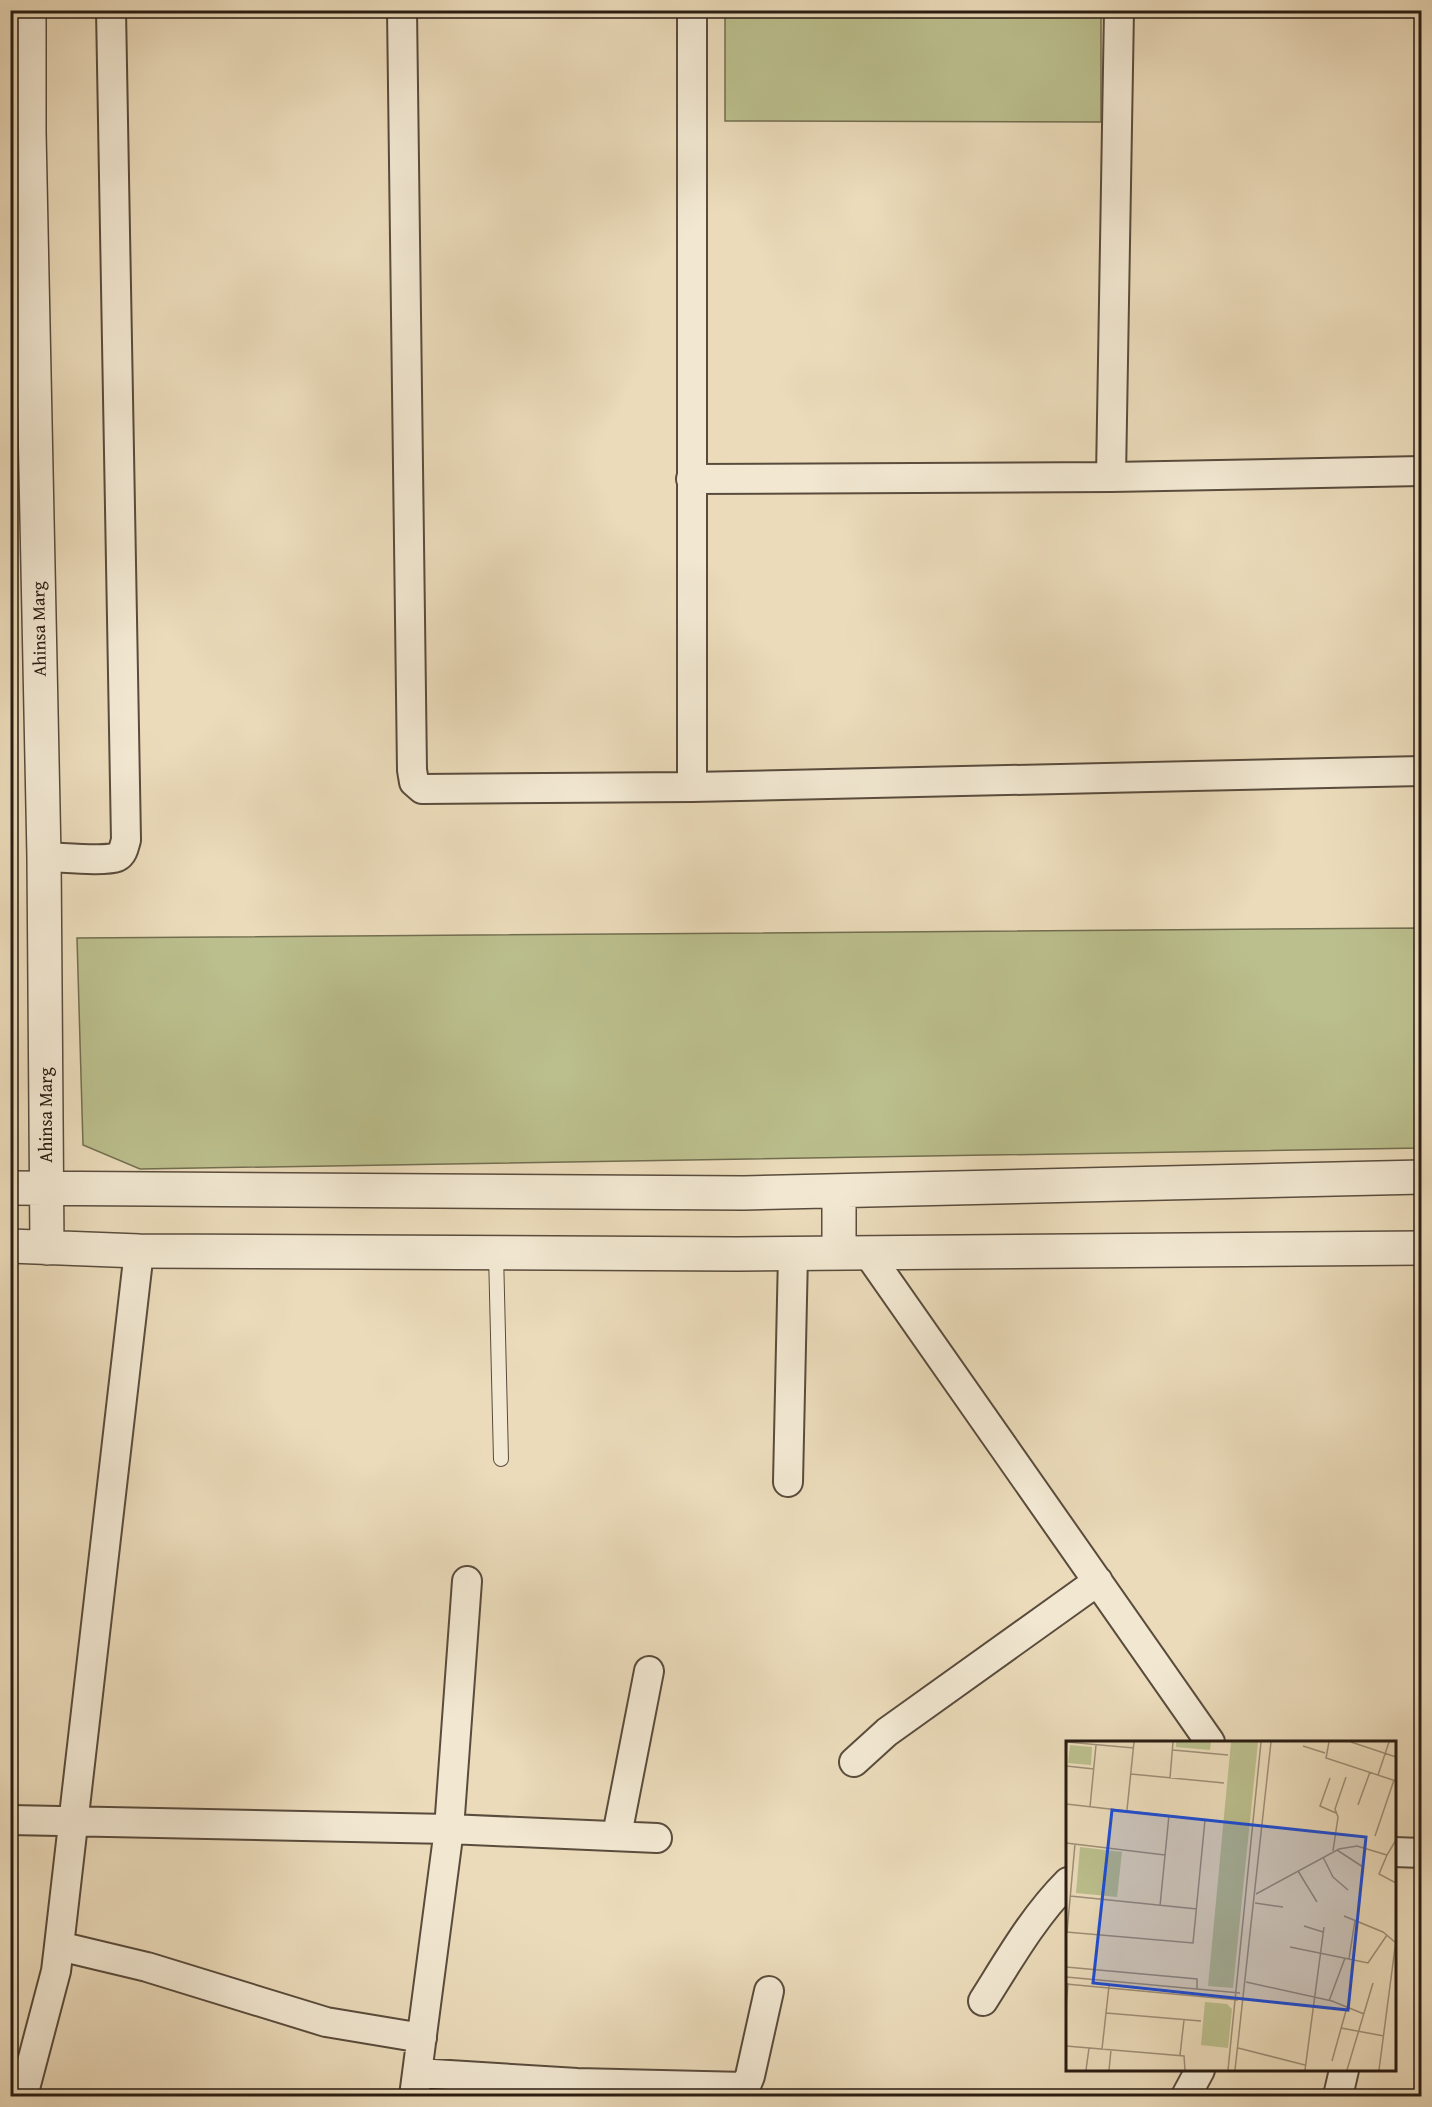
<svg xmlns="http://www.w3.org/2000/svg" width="1432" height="2107" font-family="'Gentium Book Plus',serif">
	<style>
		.green { fill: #bbbf8d; stroke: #726e50; stroke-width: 1.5 }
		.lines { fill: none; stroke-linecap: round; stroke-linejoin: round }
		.service-casing { stroke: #5a4c3d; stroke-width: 16 }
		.minor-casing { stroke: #5a4c3d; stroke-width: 32 }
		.tertiary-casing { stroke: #5a4c3d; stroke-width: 36 }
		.service { stroke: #f2e8d2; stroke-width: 14 }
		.minor { stroke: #f2e8d2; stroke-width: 28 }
		.tertiary { stroke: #f2e8d2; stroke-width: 33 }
		.labels { text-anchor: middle; stroke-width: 4.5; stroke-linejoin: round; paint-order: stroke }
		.street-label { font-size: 18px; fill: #2a1d13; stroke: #f2e8d2 }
		.inset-road { fill: none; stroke: #9e8f77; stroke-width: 1.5 }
		.view { fill: #1d4ed8; fill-opacity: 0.15; stroke: #1d4ed8; stroke-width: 3 }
		.inset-edge { fill: none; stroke: #2a1d13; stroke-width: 3 }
	</style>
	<rect width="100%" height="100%" fill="#ebdbba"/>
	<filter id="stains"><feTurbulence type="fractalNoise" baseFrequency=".00333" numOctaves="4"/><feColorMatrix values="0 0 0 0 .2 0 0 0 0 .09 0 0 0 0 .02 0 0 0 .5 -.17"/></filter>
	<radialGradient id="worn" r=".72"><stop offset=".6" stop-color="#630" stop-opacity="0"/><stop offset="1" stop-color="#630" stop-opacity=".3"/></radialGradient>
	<path class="green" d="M725,11H1101V122L725,121Z
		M1421,928V1148L140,1169L83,1145L77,938Z"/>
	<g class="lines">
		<defs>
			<path id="service" d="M496,1253L501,1459"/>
			<path id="minor" d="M402,10L412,770L414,782L422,789L692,787L1422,771
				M692,10V787
				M1111,477L1119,10
				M691,479L1111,477L1422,471
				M44,857C59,857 104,862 117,857C123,854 124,847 126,840L111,10
				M867,1252L1210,1742
				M788,1482L793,1254
				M854,1762L887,1732L1098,1581
				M10,1820L449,1829L657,1838
				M617,1835L649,1671
				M1394,1852L1422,1853
				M59,1946L147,1967L326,2022L422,2038
				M983,2001C1009,1960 1033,1917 1068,1882
				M417,2073L577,2083L746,2087
				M23,2096L56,1971L59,1946L139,1251
				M414,2096L449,1829L467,1581
				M742,2096L750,2076L769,1991
				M1186,2096L1200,2070
				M1338,2096L1344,2070"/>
			<path id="tertiary" d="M29,10V132L44,857L47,1248
				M10,1188L744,1193L1422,1177
				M839,1192V1252
				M10,1246L139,1251L737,1254L1422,1248"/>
		</defs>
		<use href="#service" class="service-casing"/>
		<use href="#minor" class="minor-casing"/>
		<use href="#tertiary" class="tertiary-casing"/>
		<use href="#service" class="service"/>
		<use href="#minor" class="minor"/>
		<use href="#tertiary" class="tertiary"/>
	</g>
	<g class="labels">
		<g class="street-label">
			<text transform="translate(39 629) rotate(-91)" y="6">Ahinsa Marg</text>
			<text transform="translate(46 1115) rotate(-90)" y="6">Ahinsa Marg</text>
		</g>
	</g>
	<g transform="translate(1066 1741)">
		<rect width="330" height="330" fill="#ebdbba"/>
		<path d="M110,1H145L144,9L110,6ZM165,1H192L167,247L142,245ZM4,4L26,6L25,24L2,22ZM14,106L56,111L51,156L10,152ZM139,261L161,263L166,268L162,307L135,304Z" fill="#bbbf8d"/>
		<path class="inset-road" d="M263,1L260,17L330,40M285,1L330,16M237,5L259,12M107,9L162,14M0,11L1,1L68,7M0,25L28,28M65,33L158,42M312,34L323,1M104,37L107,1M264,37L254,65L270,72M0,63L157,81M292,64L304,31M24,66L30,4M61,69L68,1M309,95L328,39M0,102L99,114M271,109L297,126M267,110L272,76L269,68L280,36M321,114L313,133L330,142M257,116L267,136L282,149M232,130L251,161M190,153L273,108L291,105L321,114L330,99M4,155L131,168M189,162L217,166M94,165L103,74M278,175L317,191L330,202M238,185L257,191M0,191L127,202L139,79M1,191L9,103M224,206L302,222L321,194M283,218L289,179M0,226L131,238V248M0,236L174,252M180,241L266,260L298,273M0,243L172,259M263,260L279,217M0,267L2,242M40,272L135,280M275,287L318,295M0,305L118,315L119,329M172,307L239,324M36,308L43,245M114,314L118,279M266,320L281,266M20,329L23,307M43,329L45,309M162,329L195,1M169,329L205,1M239,329L258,186M281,329L307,242M313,329L330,199"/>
		<path class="view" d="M46,69L300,96L282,269L27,242Z"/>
		<rect width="330" height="330" class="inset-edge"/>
	</g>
	<rect width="1432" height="2107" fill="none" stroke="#ebdbba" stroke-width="36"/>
	<rect x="12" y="12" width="1408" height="2083" fill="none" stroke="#2a1d13" stroke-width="3"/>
	<rect x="18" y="18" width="1396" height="2071" fill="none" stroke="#2a1d13" stroke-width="1.5"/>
	<rect width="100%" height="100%" filter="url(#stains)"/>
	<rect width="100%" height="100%" fill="url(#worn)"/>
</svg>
